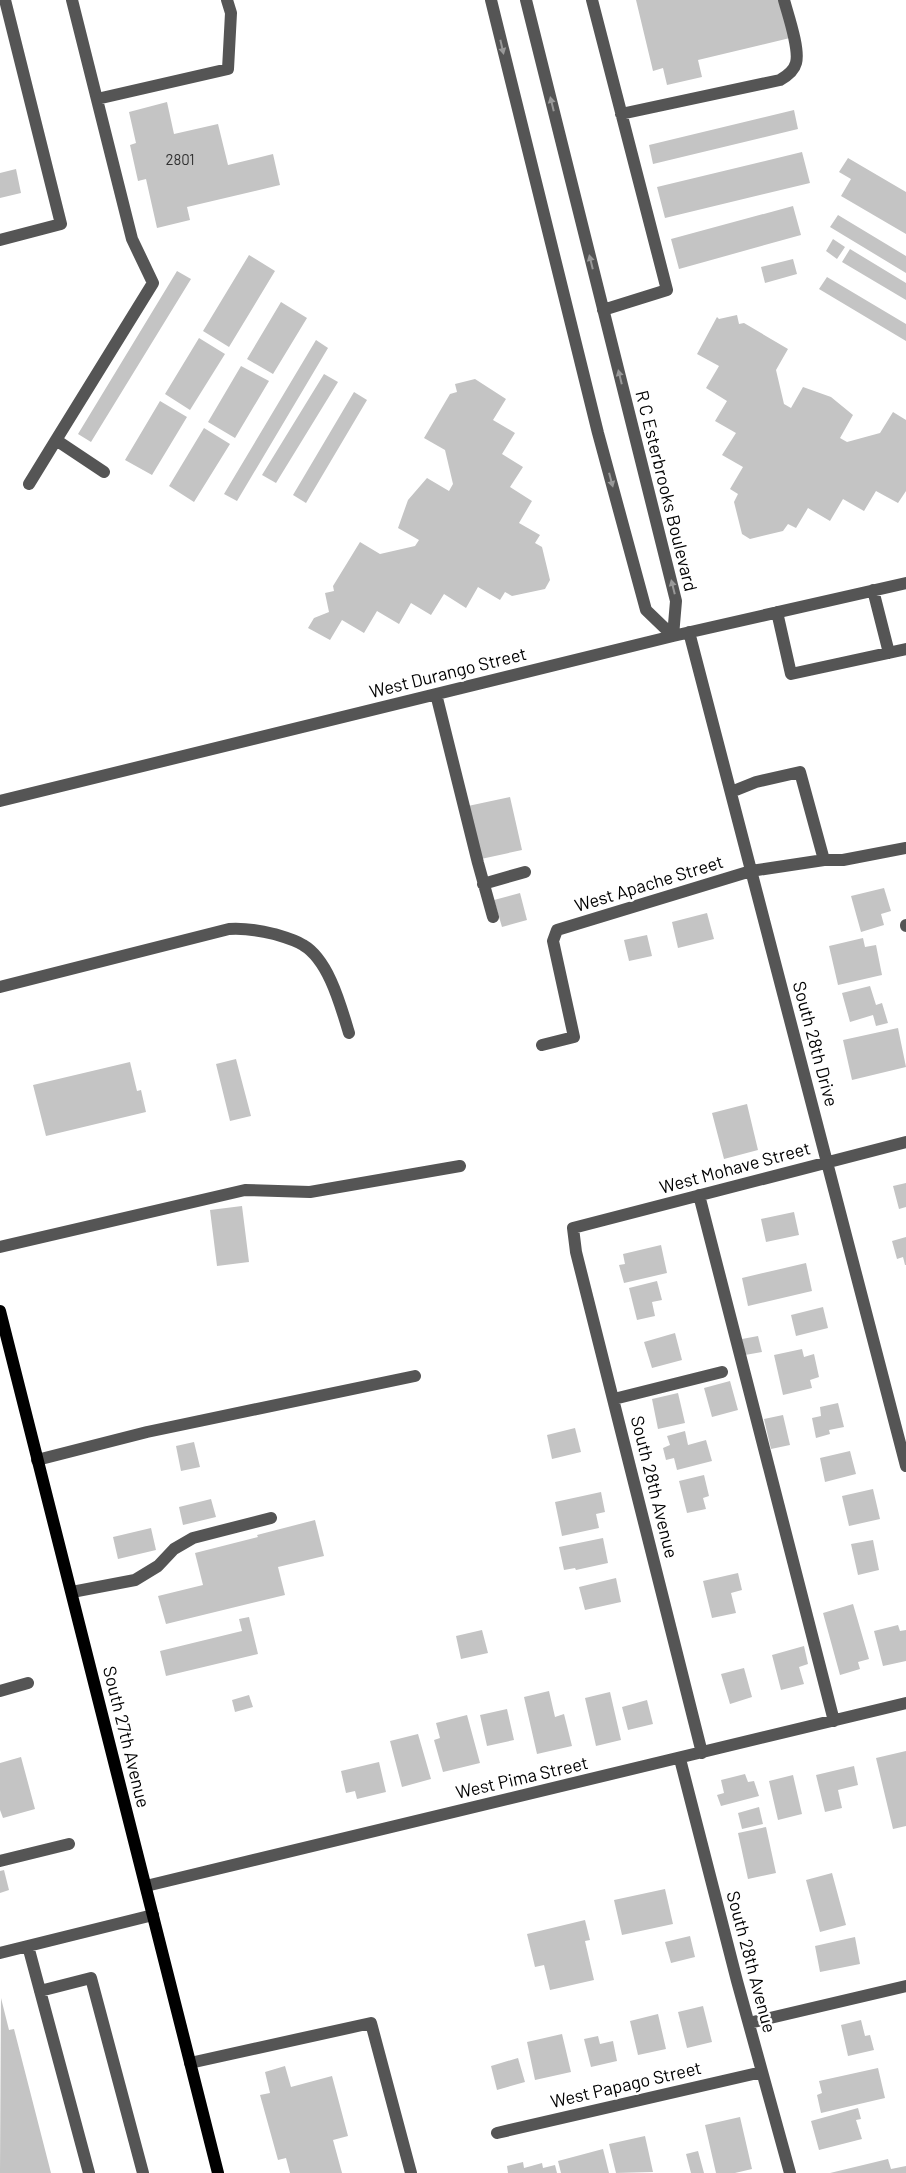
<svg xmlns="http://www.w3.org/2000/svg" width="906" height="2173" font-family="Barlow,sans-serif">
	<style>
		.building { fill: #c4c4c4 }
		.lines { fill: none; stroke-linecap: round; stroke-linejoin: round }
		.minor { stroke: #555; stroke-width: 12 }
		.major { stroke: #000; stroke-width: 12 }
		.oneway { fill: #999 }
		.labels { text-anchor: middle; stroke-width: 5; stroke-linejoin: round; paint-order: stroke }
		.number-label { font-size: 15px; fill: #313131 }
		.street-label { font-size: 18px; fill: #000; stroke: #fff }
	</style>
	<rect width="100%" height="100%" fill="#fff"/>
	<path class="building" d="M636,0H781L790,38L698,60L702,77L667,85L663,68L653,71Z
		M167,102L174,134L218,124L228,165L273,154L280,185L187,207L190,220L157,228L146,179L138,181L130,145L136,143L129,112Z
		M794,110L798,129L653,164L649,145Z
		M802,152L810,183L665,218L657,187Z
		M848,158L906,192V234L841,196L851,179L839,172Z
		M16,169L21,193L0,198V173Z
		M793,206L801,235L679,269L671,239Z
		M838,215L906,256V273L830,227Z
		M833,239L845,247L837,259L826,251Z
		M850,249L906,283V300L842,262Z
		M249,255L275,271L229,347L203,331Z
		M793,259L797,274L765,283L761,267Z
		M177,271L191,279L91,442L78,434Z
		M827,277L906,324V341L819,289Z
		M281,302L307,318L273,374L247,359Z
		M737,315L739,324L744,323L788,349L776,370L784,404L791,408L803,387L831,397L853,415L840,438L847,442L880,433L893,412L906,420V491L898,503L876,491L864,511L843,499L830,521L808,508L796,528L788,524L783,531L750,539L742,534L734,502L738,494L730,489L743,467L722,455L736,433L715,421L727,401L706,388L719,366L697,354L717,317L719,319Z
		M199,338L225,354L190,410L165,394Z
		M316,340L328,348L237,501L224,494Z
		M241,366L269,381L235,438L208,422Z
		M324,374L338,382L276,483L262,475Z
		M475,379L506,399L493,420L515,433L502,454L523,467L510,487L532,501L519,523L540,535L535,543L542,547L550,580L545,589L512,596L505,592L500,600L478,587L466,608L444,594L431,615L411,603L399,624L377,611L364,633L342,620L330,640L308,628L314,618L329,612L325,593L334,591L333,586L360,542L380,554L415,546L419,540L398,528L408,500L427,478L449,491L453,484L445,450L424,438L450,394L457,392L455,384Z
		M354,392L367,400L306,503L293,495Z
		M160,401L187,417L152,475L125,460Z
		M204,428L230,444L194,502L169,486Z
		M510,797L522,850L481,859L468,806Z
		M884,888L891,911L881,914L884,925L861,932L851,896Z
		M520,893L527,920L502,927L494,900Z
		M707,913L714,939L678,948L672,922Z
		M647,935L652,956L629,961L624,940Z
		M863,938L865,947L876,945L882,975L838,985L829,946Z
		M870,986L876,1005L882,1003L888,1023L876,1026L873,1015L850,1022L842,993Z
		M898,1028L906,1067L852,1080L843,1040Z
		M236,1059L251,1116L230,1121L216,1064Z
		M130,1062L137,1091L141,1090L146,1112L46,1136L33,1085Z
		M747,1104L758,1150L724,1159L712,1113Z
		M906,1183V1207L899,1209L893,1186Z
		M242,1206L249,1262L217,1266L210,1210Z
		M794,1212L799,1235L766,1242L761,1219Z
		M906,1237V1265H905L903,1257L897,1259L892,1241Z
		M661,1245L667,1273L624,1283L619,1265L625,1264L623,1254Z
		M806,1263L812,1291L748,1306L742,1278Z
		M657,1281L662,1300L652,1302L655,1316L637,1320L629,1288Z
		M823,1307L828,1328L796,1336L791,1315Z
		M675,1333L682,1360L652,1368L644,1342Z
		M758,1336L762,1352L745,1355L742,1339Z
		M802,1349L804,1357L814,1354L819,1377L810,1380L812,1388L783,1395L774,1355Z
		M730,1381L738,1410L712,1417L704,1388Z
		M678,1393L685,1423L658,1429L652,1399Z
		M838,1403L844,1427L829,1430L830,1434L816,1438L812,1418L821,1416L820,1407Z
		M783,1415L790,1445L771,1449L764,1419Z
		M575,1428L581,1452L552,1459L547,1435Z
		M685,1431L688,1445L706,1440L712,1461L677,1470L674,1458L666,1460L663,1448L670,1445L667,1436Z
		M194,1442L200,1467L181,1471L176,1446Z
		M850,1451L856,1474L825,1482L820,1458Z
		M704,1475L709,1496L703,1498L706,1509L687,1513L679,1481Z
		M873,1489L880,1519L849,1526L842,1496Z
		M601,1492L605,1512L596,1514L599,1528L562,1536L555,1502Z
		M211,1499L216,1517L183,1525L179,1507Z
		M315,1520L324,1556L278,1567L285,1595L166,1624L158,1596L203,1585L195,1553L258,1537L257,1535Z
		M151,1528L156,1550L118,1559L113,1537Z
		M603,1538L608,1563L576,1570L575,1568L564,1570L559,1547Z
		M873,1540L879,1570L858,1575L851,1544Z
		M738,1573L742,1590L731,1593L736,1613L712,1618L703,1581Z
		M616,1578L621,1602L585,1610L579,1587Z
		M853,1604L869,1659L858,1662L860,1669L840,1675L823,1613Z
		M249,1617L258,1654L166,1676L160,1651L242,1631L239,1619Z
		M898,1625L900,1631L906,1630V1661L883,1666L874,1631Z
		M482,1630L488,1653L461,1659L456,1636Z
		M804,1646L808,1664L799,1667L804,1684L781,1690L772,1655Z
		M744,1668L752,1697L730,1704L721,1674Z
		M549,1691L555,1717L564,1714L572,1746L537,1754L524,1697Z
		M610,1692L621,1740L596,1746L585,1698Z
		M249,1695L253,1707L235,1712L232,1700Z
		M647,1700L653,1724L628,1730L622,1707Z
		M507,1709L514,1740L487,1746L480,1715Z
		M467,1715L480,1763L443,1772L434,1740L440,1738L436,1723Z
		M418,1734L431,1779L402,1787L390,1741Z
		M906,1751V1826L893,1829L876,1758Z
		M21,1757L35,1809L3,1818L0,1810V1763Z
		M379,1762L386,1792L357,1799L355,1791L346,1793L341,1771Z
		M854,1766L858,1785L838,1790L842,1808L825,1812L816,1775Z
		M745,1774L748,1782L754,1781L759,1796L721,1806L717,1795L724,1793L721,1780Z
		M793,1775L802,1814L778,1820L769,1781Z
		M759,1807L763,1824L742,1829L738,1813Z
		M766,1827L776,1873L748,1879L738,1833Z
		M4,1870L9,1890L0,1893V1871Z
		M832,1873L846,1925L820,1932L806,1880Z
		M665,1889L673,1924L622,1935L614,1900Z
		M585,1920L590,1940L585,1941L594,1980L550,1990L544,1965L535,1967L527,1934Z
		M690,1936L695,1957L671,1963L665,1942Z
		M855,1937L860,1964L820,1972L815,1946Z
		M1,1998L9,2030L14,2029L51,2173H0Z
		M703,2006L712,2042L687,2048L678,2012Z
		M658,2014L666,2049L638,2055L630,2021Z
		M861,2020L865,2036L870,2035L874,2050L848,2056L841,2025Z
		M562,2034L571,2072L535,2080L527,2042Z
		M598,2036L600,2044L613,2041L617,2061L591,2067L584,2039Z
		M518,2058L525,2082L497,2090L491,2066Z
		M285,2066L291,2087L332,2076L348,2136L333,2140L342,2173H290L286,2158L278,2160L260,2095L270,2093L265,2072Z
		M878,2068L885,2098L821,2113L817,2095L822,2093L819,2081Z
		M858,2108L861,2119L856,2120L862,2139L819,2150L811,2121Z
		M740,2117L752,2169L735,2173H716L705,2125Z
		M645,2136L653,2172L616,2173L609,2144Z
		M603,2149L609,2173H561L558,2161Z
		M698,2151L704,2173H691L686,2154Z
		M888,2159L891,2169L906,2166V2173H830Z
		M523,2162L524,2168L542,2163L543,2168L555,2165L557,2173H508L507,2166Z"/>
	<g class="lines">
		<path class="minor" d="M72,0L132,239L153,283L56,440L104,472
			M491,0L598,433L646,610L673,636
			M526,0L676,601L673,636
			M592,0L667,290L603,310
			M97,99L228,69L231,13L227,0
			M621,114L780,80C787,76 794,71 796,63C800,49 788,15 784,0
			M0,240L61,224L5,0
			M29,484L56,440
			M873,590L889,653
			M777,612L791,674L906,649
			M689,632L906,1466
			M436,694L478,863L493,917
			M0,801L673,636L906,583
			M824,860H843L906,848
			M483,884L525,872
			M906,925V926
			M0,987L229,929C245,928 258,930 274,934C284,937 295,940 303,945C329,960 341,1007 349,1033
			M542,1045L574,1037L553,941L557,930L751,871L824,860L800,772L756,782L731,792
			M699,1195L834,1721
			M0,1247L245,1190L310,1192L460,1166
			M614,1399L722,1372
			M37,1460L147,1432L415,1376
			M72,1592L135,1580L158,1566L174,1549L193,1538L271,1518
			M0,1691L28,1683
			M702,1753L576,1252L573,1228L906,1142
			M680,1759L737,1981L790,2173
			M0,1861L69,1844
			M146,1886L906,1703
			M28,1946L89,2173
			M0,1953L153,1915
			M40,1991L91,1978L143,2173
			M749,2023L906,1986
			M190,2063L371,2023L411,2173
			M497,2133L762,2072"/>
		<path class="major" d="M0,1311L218,2173"/>
	</g>
	<defs><path id="oneway-solid" d="M-6-.8H1V-3.2L6.5 0L1 3.2V.8H-6Z" transform="scale(1.25)"/></defs>
	<g class="oneway">
		<use href="#oneway-solid" transform="translate(502 47) rotate(77)"/>
		<use href="#oneway-solid" transform="translate(552 104) rotate(-104)"/>
		<use href="#oneway-solid" transform="translate(591 262) rotate(-104)"/>
		<use href="#oneway-solid" transform="translate(620 377) rotate(-104)"/>
		<use href="#oneway-solid" transform="translate(611 480) rotate(75)"/>
		<use href="#oneway-solid" transform="translate(673 587) rotate(-104)"/>
	</g>
	<g class="labels">
		<g class="number-label">
			<text x="180" y="165">2801</text>
		</g>
		<g class="street-label">
			<text transform="translate(666 491) rotate(76)" y="6">R C Esterbrooks Boulevard</text>
			<text transform="translate(448 673) rotate(-14)" y="6">West Durango Street</text>
			<text transform="translate(649 884) rotate(-17)" y="6">West Apache Street</text>
			<text transform="translate(815 1044) rotate(75)" y="6">South 28th Drive</text>
			<text transform="translate(735 1168) rotate(-15)" y="6">West Mohave Street</text>
			<text transform="translate(654 1487) rotate(76)" y="6">South 28th Avenue</text>
			<text transform="translate(126 1737) rotate(76)" y="6">South 27th Avenue</text>
			<text transform="translate(522 1778) rotate(-13)" y="6">West Pima Street</text>
			<text transform="translate(751 1962) rotate(75)" y="6">South 28th Avenue</text>
			<text transform="translate(626 2085) rotate(-13)" y="6">West Papago Street</text>
		</g>
	</g>
</svg>
